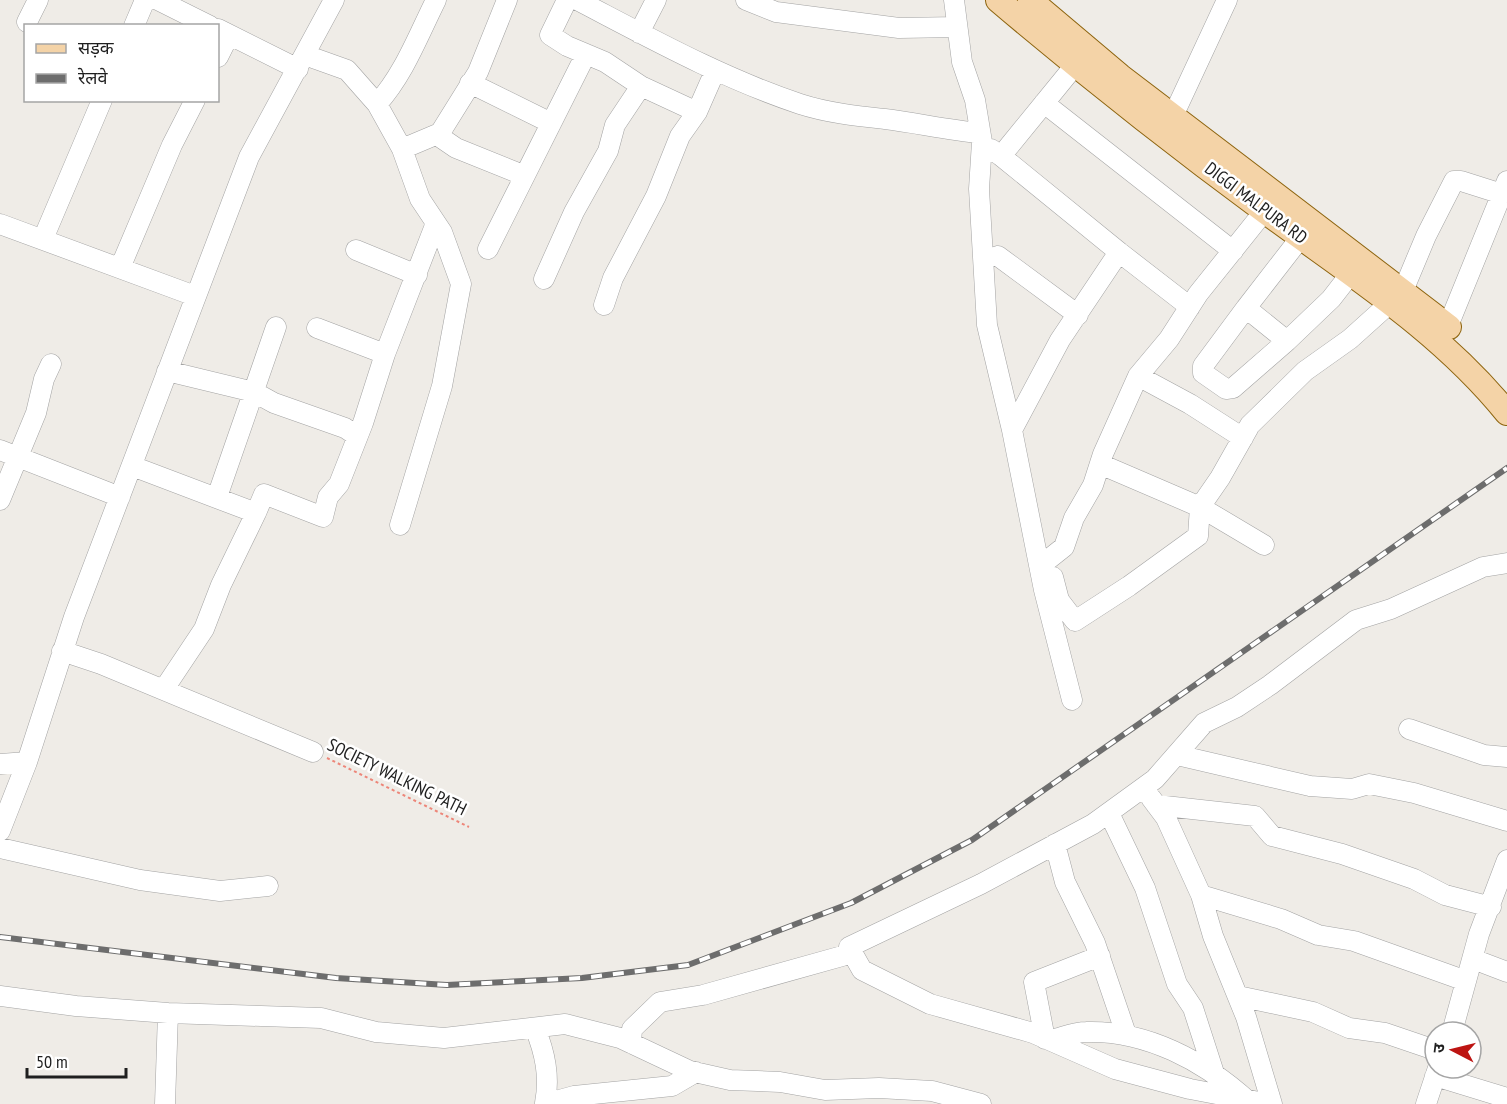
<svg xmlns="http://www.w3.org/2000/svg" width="1507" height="1104" font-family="'PT Sans Narrow','Noto Sans Devanagari',sans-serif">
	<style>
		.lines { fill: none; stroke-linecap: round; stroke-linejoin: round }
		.minor-casing { stroke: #a3a3a3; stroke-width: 21 }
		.major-casing { stroke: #8d640e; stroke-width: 26 }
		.path { stroke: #ed8679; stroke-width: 2; stroke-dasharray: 3 3; stroke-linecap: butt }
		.minor { stroke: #fff; stroke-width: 20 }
		.major { stroke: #f4d3a7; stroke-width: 24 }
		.rail-casing { stroke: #6d6d6d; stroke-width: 6 }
		.rail { stroke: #fff; stroke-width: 4; stroke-dasharray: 11; stroke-linecap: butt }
		.labels { text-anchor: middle; stroke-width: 5; stroke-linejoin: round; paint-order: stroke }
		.street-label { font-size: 18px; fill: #1f1f1f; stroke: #fff }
	</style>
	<rect width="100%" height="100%" fill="#efece7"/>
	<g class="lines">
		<defs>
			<path id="minor" d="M158,0L210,26
				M567,0L550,35L567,46L605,62L641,86L697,112
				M577,0C650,38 722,78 800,104C828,113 857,116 885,119C917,123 948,130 980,133
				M746,0L776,12L899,28L957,27
				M954,0L962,62L975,100L982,142L979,189L987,325L1012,430L1044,590L1072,700
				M27,22L38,0
				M134,26L145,0
				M218,29L298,69
				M639,33L656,0
				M305,55L347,70L377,104L402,149L420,199L442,232L461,284L442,386L400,525
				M218,57L229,35
				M470,83L551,123
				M1044,103L1233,251
				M377,104C404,74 418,36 436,0
				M1173,116L1227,0
				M437,135L456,148L523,175
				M402,149L440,133L478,72L507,0
				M991,149L1001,156L1076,64
				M1001,156L1119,252L1060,340L1012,430
				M0,224L195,296
				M1301,237L1246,308L1287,341L1331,299L1352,272
				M43,239L102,100
				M488,249L586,54
				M356,250L417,275
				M1119,252L1190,307
				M998,256L1078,315
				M120,268L172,145L195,100
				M544,279L574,212L608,151L615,125L641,86
				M1403,291L1426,236L1454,181H1461L1502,194
				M604,305L613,278L656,196L680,136L697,112L715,71
				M1246,308L1203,366V373L1226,389L1233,388L1287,341
				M1448,326L1507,181
				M317,328L385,354
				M167,371L254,392L274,403L345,428L357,436
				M1138,376L1190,404L1243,438
				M0,450L120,497
				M1100,464L1200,507L1264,545
				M132,466L256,513L221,585L204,629L164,689
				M217,497L276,327
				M0,500L36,413L44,379L51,364
				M256,513L264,494L323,517L328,497L339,484L363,423L385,354L436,223
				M1040,566L1064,547L1074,518L1093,485L1103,454L1138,376L1169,339L1198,294L1274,199
				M1053,577L1059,600L1075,621L1129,586L1198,536L1200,507L1220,478L1250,425L1305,371L1350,339L1390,303
				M62,651L101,664L313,752
				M1409,729L1484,755L1507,757
				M1177,755L1310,786L1352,789L1369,784L1414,793L1507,821
				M0,764L27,762L74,617L249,157L334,0
				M1151,798L1166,818L1201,895L1213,936L1246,1017L1272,1104
				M1156,805L1255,816L1272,836L1342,854L1414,879L1445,895L1491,907
				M1109,813L1145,888L1177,984L1193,1008L1214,1073
				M0,831L27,762
				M1055,844L1065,882L1095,943L1126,1034
				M0,848L140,880L220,891L268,886
				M1201,895L1281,919L1318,935L1354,941L1466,981
				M1473,959L1507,972
				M0,996L76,1006L168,1013L321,1018L376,1032L444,1038L565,1024L620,1038L690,1071L730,1080L780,1082L825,1090L879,1088L932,1091L981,1104
				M1238,996L1313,1012L1349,1028L1385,1033L1435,1050
				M535,1028C545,1053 550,1076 545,1103
				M1452,1032L1479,934L1507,860
				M1045,1039L1034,982L1100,956
				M1050,1040C1061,1038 1074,1032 1086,1032C1146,1030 1204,1061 1248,1101
				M631,1043L632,1029L660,1002L703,995L853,953
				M1435,1076L1507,1098
				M165,1104L168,1013
				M545,1104L574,1096L672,1086L696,1072
				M1270,1104L1190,1089L1115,1069L1033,1033L930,1004L862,970L849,947L981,884L1093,824L1155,779L1204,723L1237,707L1270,685L1356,620L1391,609L1483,567L1507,563
				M1426,1104L1438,1068"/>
			<path id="major" d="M998,0C1085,74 1175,145 1266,212C1351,275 1440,330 1507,413
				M1030,0L1120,76L1449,327"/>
		</defs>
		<use href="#minor" class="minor-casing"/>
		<use href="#major" class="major-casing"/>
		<path class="path" d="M327,758L469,827"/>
		<use href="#minor" class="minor"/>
		<use href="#major" class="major"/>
		<defs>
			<path id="rail" d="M0,937L336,978L447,985L582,978L688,965L851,903L972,840L1507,468"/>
		</defs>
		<use href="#rail" class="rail-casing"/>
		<use href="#rail" class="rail"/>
	</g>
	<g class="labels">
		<g class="street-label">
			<text transform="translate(1256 203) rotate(37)" y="6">DIGGI MALPURA RD</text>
			<text transform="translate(397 777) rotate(26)" y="6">SOCIETY WALKING PATH</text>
		</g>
	</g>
	<rect x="24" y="24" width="195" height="78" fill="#ffffff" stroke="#a5a5a5" stroke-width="1.5"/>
	<rect x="36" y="44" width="30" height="9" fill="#f4d3a7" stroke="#a5a5a5" stroke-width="1.5"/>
	<text x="78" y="54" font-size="18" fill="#1f1f1f">सड़क</text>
	<rect x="36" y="74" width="30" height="9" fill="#6d6d6d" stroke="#a5a5a5" stroke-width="1.5"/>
	<text x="78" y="84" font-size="18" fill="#1f1f1f">रेलवे</text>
	<g transform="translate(1453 1050) rotate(277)"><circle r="28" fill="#ffffff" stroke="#a5a5a5" stroke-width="1.5"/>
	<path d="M0-4.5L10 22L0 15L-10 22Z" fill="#bd1412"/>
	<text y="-9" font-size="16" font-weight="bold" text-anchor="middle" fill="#1f1f1f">उ</text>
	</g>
	<path d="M27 1068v9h99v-9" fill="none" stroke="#1f1f1f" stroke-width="3"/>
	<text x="36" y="1068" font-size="18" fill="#1f1f1f" stroke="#ffffff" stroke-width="4.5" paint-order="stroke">50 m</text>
</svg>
